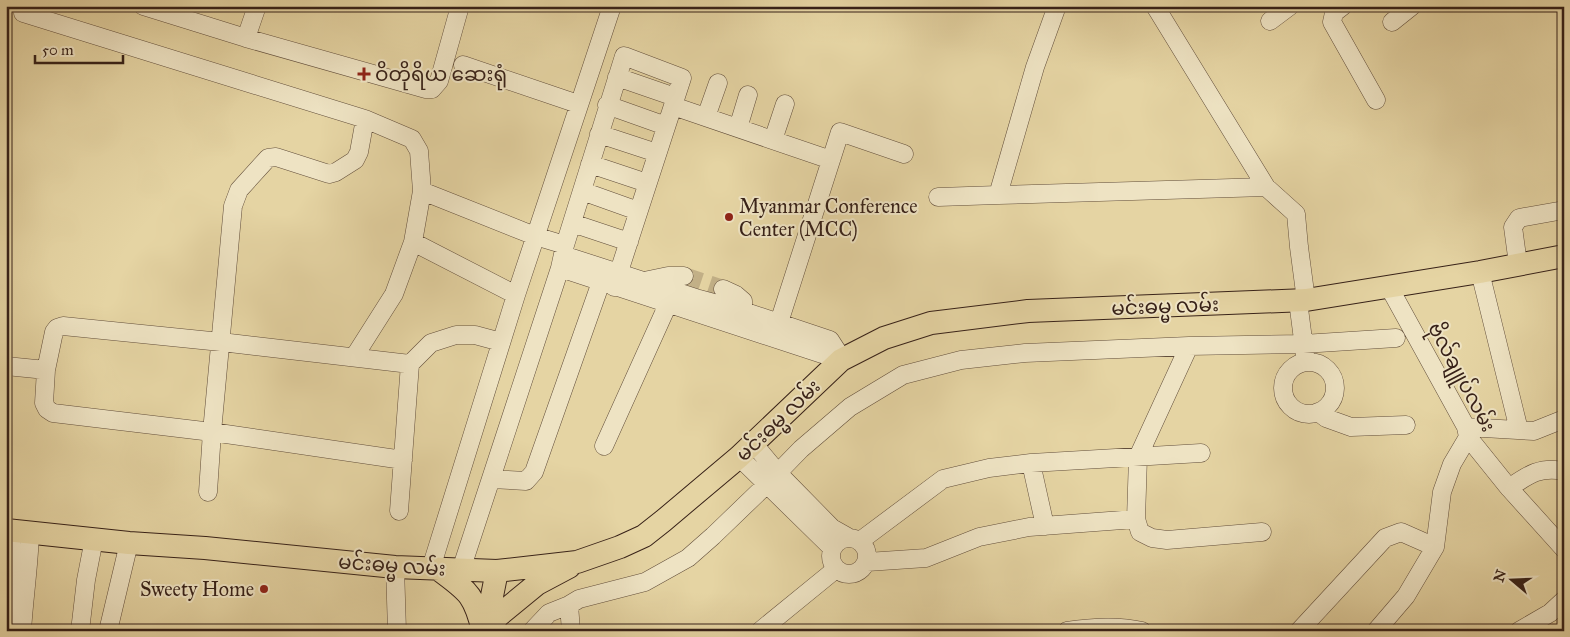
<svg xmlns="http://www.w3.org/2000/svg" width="1570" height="637" font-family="'IM FELL Great Primer','Noto Sans Myanmar',serif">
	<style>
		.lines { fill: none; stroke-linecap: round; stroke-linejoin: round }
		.minor-tunnel { stroke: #c2b087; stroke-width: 18; stroke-dasharray: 18 9; stroke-linecap: butt }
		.minor-casing { stroke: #624e3b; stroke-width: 19 }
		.major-casing { stroke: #372118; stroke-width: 24 }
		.minor { stroke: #eee3c3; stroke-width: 18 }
		.major { stroke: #e5d4a3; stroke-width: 22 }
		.poi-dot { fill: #8f2418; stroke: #eee3c3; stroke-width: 2 }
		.labels { text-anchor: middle; stroke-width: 4; stroke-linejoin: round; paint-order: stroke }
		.poi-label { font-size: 20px; fill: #372118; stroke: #eee3c3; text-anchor: start }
		.street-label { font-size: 20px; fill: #372118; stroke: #eee3c3 }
	</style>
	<rect width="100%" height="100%" fill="#e5d4a3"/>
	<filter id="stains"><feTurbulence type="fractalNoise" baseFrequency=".004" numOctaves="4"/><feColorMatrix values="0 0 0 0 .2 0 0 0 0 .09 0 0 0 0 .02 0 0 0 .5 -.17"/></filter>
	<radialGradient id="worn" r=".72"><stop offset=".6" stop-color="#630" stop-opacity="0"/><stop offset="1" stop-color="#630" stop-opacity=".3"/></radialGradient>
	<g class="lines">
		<path class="minor-tunnel" d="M684,276L723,289"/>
		<defs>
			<path id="minor" d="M143,6L246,38L257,6
				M1155,6L1266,187L1296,214L1299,247L1306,300
				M1343,6L1334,13L1332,22L1376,100
				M23,13L365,119L412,139L419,151L422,191L535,236L565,245
				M1270,21L1290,6
				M1392,22L1412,6
				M246,38L426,89H432L439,81L460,6
				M463,65L578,104
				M617,77L675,97
				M607,105L666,126
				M673,106L831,160
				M706,117L718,83
				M738,128L748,95
				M599,134L657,153
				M773,140L785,104
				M590,164L647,183
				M422,191L413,242L516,295
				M582,191L638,211
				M998,195L1266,187
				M938,197L998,195L1035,67L1057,6
				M572,223L629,242
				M563,255L699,299L743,311L830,340L839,354
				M1518,264L1513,227L1519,218L1564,210
				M560,268L822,354C831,357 840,354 850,356
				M1480,272L1519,430
				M644,281L668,276H684
				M1389,287L1466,427L1468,437L1509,488L1564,549
				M723,289L736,295L743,301V311
				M1298,301L1305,355
				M775,335L840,132L904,154
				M1189,346L1138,457L1136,519L1140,532L1152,538L1167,540L1262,532
				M354,357L394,294L413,242
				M1283 388a26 26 0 1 1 52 0a26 26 0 1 1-52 0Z
				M6,366L46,370L44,403L47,409L53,413L212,432L403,460
				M46,370L54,332L57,328L63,326L221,342L410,364
				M1318,412L1326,418L1351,427L1406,425
				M1466,427L1534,431L1564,419
				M753,443L778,473L832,528L848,537
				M604,446L668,304
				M739,457L832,548
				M1031,463L1045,526
				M491,479L526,481L534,472L601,282
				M1509,488C1528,475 1540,466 1564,471
				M208,492L212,432L233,206L239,190L268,158L276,157L329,174L336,172L355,160L359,152L365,119
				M399,511L410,364L431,343L456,335H475L501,342
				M831 556a18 18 0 1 1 36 0a18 18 0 1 1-36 0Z
				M860,541L943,479L989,468L1031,463L1201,453
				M867,562L926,558L979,537L1029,527L1136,519
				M395,567L397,631
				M431,568L516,295L612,6
				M461,570L560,268L565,245L624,56L682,78L614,287
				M6,576H10L12,531
				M6,631L10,576
				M22,631C24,598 29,566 30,533
				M80,631L86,580L94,539
				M108,631L129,543
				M532,631L549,613L569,605
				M571,631L569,605L579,599L645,582L688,558L713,536L767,484L801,449L850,407L903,375L961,360L1025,353L1189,346L1303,344L1396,338
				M760,631L836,569
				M1067,631C1092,627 1117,625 1142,631
				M1299,631L1385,538L1401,532L1435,547
				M1376,631L1406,596L1435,547L1442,492L1452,464L1468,437
				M1519,631L1550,613L1564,600"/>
			<path id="major" d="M6,530L129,543L205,548L395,567L497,571L577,562L620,547L644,536L663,521L739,457L841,360L884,338L931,323L1028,311L1306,300L1480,272L1564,256
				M438,569C467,591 474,593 483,631
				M485,631L497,571
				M488,631L498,616L537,584L569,567"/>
		</defs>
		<use href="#minor" class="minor-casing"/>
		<use href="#major" class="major-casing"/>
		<use href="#minor" class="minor"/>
		<use href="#major" class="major"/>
	</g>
	<g class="poi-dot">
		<path d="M361.5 66.5h5v5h5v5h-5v5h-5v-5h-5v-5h5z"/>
		<circle cx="729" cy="217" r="5"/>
		<circle cx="264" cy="589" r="5"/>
	</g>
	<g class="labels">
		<g class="poi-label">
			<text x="375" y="81">ဝိတိုရိယ ဆေးရုံ</text>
			<text x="739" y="213">Myanmar Conference<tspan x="739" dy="23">Center (MCC)</tspan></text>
			<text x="254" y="596" text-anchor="end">Sweety Home</text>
		</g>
		<g class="street-label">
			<text transform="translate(1165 306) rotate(-2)" y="7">မင်းဓမ္မ လမ်း</text>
			<text transform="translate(1462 377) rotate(62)" y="7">ဗိုလ်ချူပ်လမ်း</text>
			<text transform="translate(778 420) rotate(-44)" y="7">မင်းဓမ္မ လမ်း</text>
			<text transform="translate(392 565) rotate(4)" y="7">မင်းဓမ္မ လမ်း</text>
		</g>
	</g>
	<rect width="1570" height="637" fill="none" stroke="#e5d4a3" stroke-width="25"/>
	<rect x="8" y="8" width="1555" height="622" fill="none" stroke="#372118" stroke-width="2.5"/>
	<rect x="12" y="12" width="1545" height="612" fill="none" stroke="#372118"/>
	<g transform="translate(1512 580) rotate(289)" stroke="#eee3c3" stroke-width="4" paint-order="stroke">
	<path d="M0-4L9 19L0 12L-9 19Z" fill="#372118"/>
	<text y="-8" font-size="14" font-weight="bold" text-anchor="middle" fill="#372118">N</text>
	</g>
	<path d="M35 55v8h88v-8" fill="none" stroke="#372118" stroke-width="2.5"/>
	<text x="42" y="55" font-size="15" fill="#372118" stroke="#eee3c3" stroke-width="4" paint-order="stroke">50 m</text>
	<rect width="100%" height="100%" filter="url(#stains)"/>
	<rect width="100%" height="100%" fill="url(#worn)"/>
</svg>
